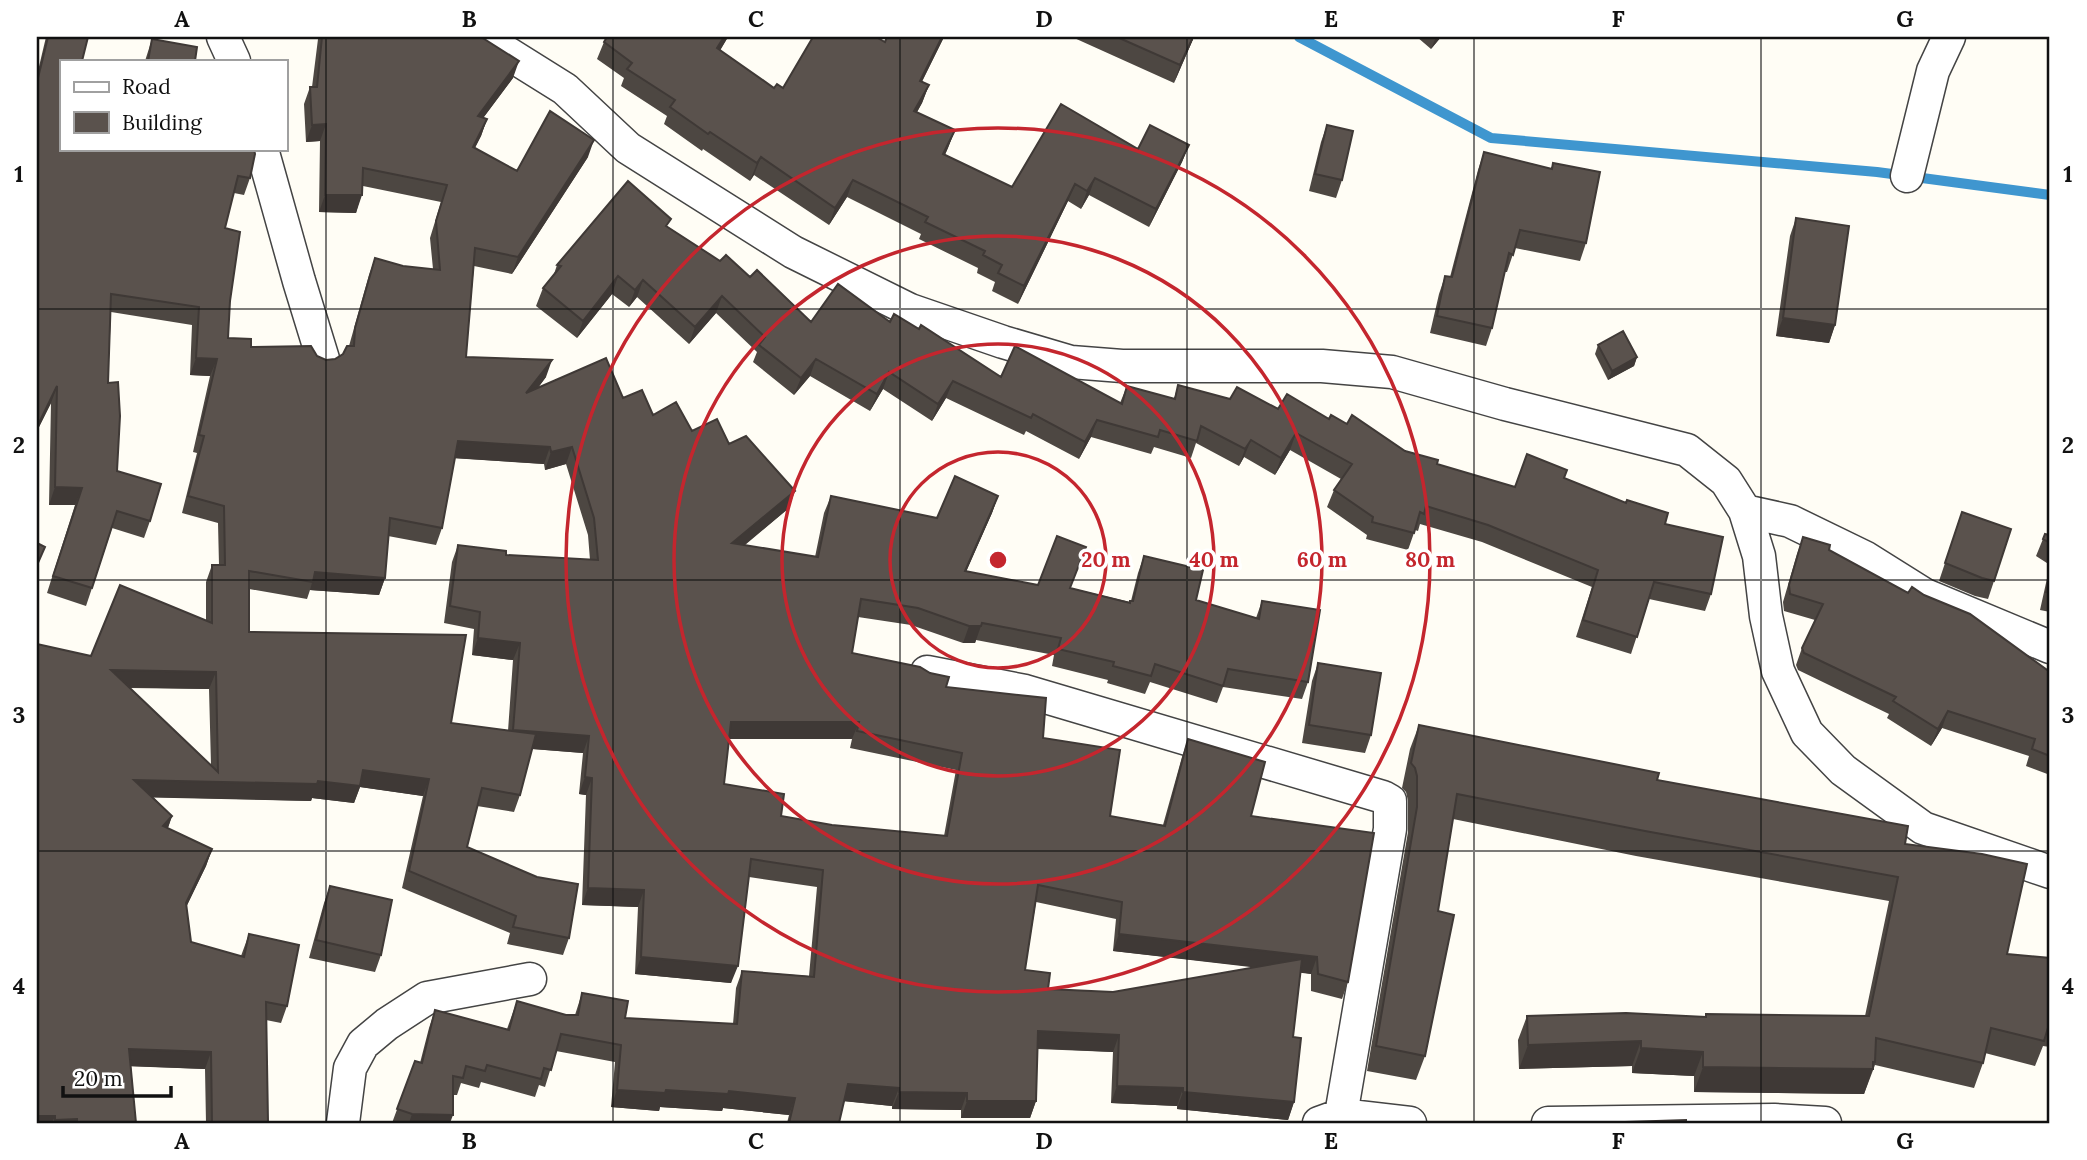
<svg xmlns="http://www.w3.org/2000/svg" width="2087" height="1160" font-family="Lora,serif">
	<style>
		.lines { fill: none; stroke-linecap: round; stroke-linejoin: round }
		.stream { stroke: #3f96cf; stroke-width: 10 }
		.street-casing { stroke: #444; stroke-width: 35 }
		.street { stroke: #fff; stroke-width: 32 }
		.wall { fill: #4d4742; fill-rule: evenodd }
		.shaded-wall { fill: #3f3936 }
		.building { fill: #5a524d; stroke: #3f3936; stroke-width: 2; fill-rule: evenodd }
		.grid { fill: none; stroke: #111; stroke-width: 2; stroke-opacity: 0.55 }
		.ring { fill: none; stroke: #c4262e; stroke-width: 3.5 }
		.centre { fill: #c4262e; stroke: #fff; stroke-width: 3.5 }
		.ring-label { font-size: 21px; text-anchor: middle; font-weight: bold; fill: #c4262e; stroke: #fff; stroke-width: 7; stroke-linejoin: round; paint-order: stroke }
		.neatline { fill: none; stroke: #111; stroke-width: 2.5 }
		.grid-label { font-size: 23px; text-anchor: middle; font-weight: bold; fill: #111 }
	</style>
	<rect width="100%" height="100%" fill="#fffdf5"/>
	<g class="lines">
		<path class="stream" d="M1299,37L1491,138L1877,172L2050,195"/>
		<defs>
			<path id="street" d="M223,37L234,61
				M482,37L565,89L628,148L793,252L910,310L1003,342L1071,362L1122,366H1322L1392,372L1505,404L1687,450L1726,481L1745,511L1759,556L1766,616L1778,671L1807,733L1843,770L1923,828L2050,872
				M262,149L299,281L323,359
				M1907,176L1933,71L1949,37
				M1745,511L1790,521L1866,558L1925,595L2050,647
				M927,672L1025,691L1383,797L1390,801V829L1341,1115
				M343,1123L350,1068L363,1044L387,1024L427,998L530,979
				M1319,1123L1341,1115L1410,1123
				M1548,1123L1774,1120L1825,1123"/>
		</defs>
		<use href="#street" class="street-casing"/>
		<use href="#street" class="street"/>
	</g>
	<path class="wall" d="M46,37H88L61,149L250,178L244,195L234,193L225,228L230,301L228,338L251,347L317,356L326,360L335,359L343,354L349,346L369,275L375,258L403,266L433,269L430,238L441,202L363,186L356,213L319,212L320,141L306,142L304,104L310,87H312L318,39L301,37H481L513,78L483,118L487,119L481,136L475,148L517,171L588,157L512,274L474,266L466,357L546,377L538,388L623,398L653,415L729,444L789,508L744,545L815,557L824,513L831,496L937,518L998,496L992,513L966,571L1038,585L1071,588L1130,602L1131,601L1138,573L1144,556L1196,600L1256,618L1262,601L1308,682L1302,699L1223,687L1217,703L1150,682L1145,694L1107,683L1108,680L1052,666L1054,655L976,640L975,643H963L911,625L858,617L852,653L946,687L1043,738L1110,816L1163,825L1182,757L1188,739L1251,816L1348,982L1342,999L1311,991V974L1300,972L1293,1037L1294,1102L1288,1120L1177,1109V1106L1111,1103L1113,1052L1037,1049L1036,1101L1030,1118H961V1110L892,1109V1106L844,1101L839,1123H787L789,1115L723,1108L722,1111L660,1107L659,1111L611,1107L615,1062L556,1051L545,1087L539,1085L535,1097L481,1082L479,1088L461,1083L457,1095H453L450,1123H392L415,1061L420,1063L429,1028L435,1010L507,1029L517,1001L566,1015H575L582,993L625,1018L733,1024L736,988L742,971L809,976L817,887L749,877L731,983L635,974L638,907L582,905L586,795L579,794L583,753L532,749L520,795L514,812L477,806L467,847L569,938L563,955L507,944L510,933L402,888L423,796L360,787L354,803L312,798L311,801L153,797L172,816L168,828L212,849L206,866L186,907L191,942L241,956L249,934L287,1006L281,1023L266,1020L267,1123H206L205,1069L131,1066L136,1123H37L91,656L206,621V582L212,565H219L218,523L182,513L197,453L193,452L210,376L190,375L192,325L111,312L108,383L117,471L150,521L144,538L112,528L86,606L47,593L75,505H49L51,403L37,431V75ZM455,458L544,464L545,470L566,464L588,535L590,560L506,555L458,545L452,562L444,623L474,629L472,655L513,660L508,731L451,723L249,632V589L307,599L310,590L379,595L385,578L388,536L436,545L442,528ZM129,688L209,689L211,765ZM729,739H852L850,748L956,770L944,836L832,825L781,816L724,784ZM1036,902L1116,919L1113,951L1256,967L1113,992L1048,989L1025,970Z
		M728,37L720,50L774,88H783L885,42L944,37L922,81L929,85L922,103L917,112L955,130L945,155L1012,187L1138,149L1189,145L1182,162L1149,227L1089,195L1081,209L1068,201L1018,304L992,291L995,282L977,273L978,268L919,239L921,234L847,197L829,225L754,175L750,181L703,149L702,151L664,124L667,116L621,86L624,78L597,59L604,42Z
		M1072,37H1194L1174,83Z
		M1417,37H1441L1431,49Z
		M152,39L195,61H145Z
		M1327,125L1342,180L1336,198L1309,191L1321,142Z
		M1484,152L1551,169L1553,163L1586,243L1580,261L1515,248L1507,272H1505L1492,328L1486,346L1430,333L1439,294L1445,276L1450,277L1478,170Z
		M1796,218L1835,325L1829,343L1776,336L1790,236Z
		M668,227L720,261L750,277L811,322H890L1001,377L1120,403L1127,386L1174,399L1178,385L1230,399L1347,424L1405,451L1437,464L1515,487L1564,478L1665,524L1711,594L1705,611L1649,599L1631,654L1576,637L1592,587L1482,542L1420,524L1418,531L1415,530L1408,550L1366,539L1367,535L1327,507L1334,490L1341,479L1290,450L1275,475L1244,457L1239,466L1196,443L1191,458L1154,447L1151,454L1091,437L1079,459L1026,431L1024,435L946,398L932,421L883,389L870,411L810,376L794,395L753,362L757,352L716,313L689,344L637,297L629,307L612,294L577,338L536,306L543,288L554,274L557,265Z
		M1598,345L1637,357L1634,366L1608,380L1595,354Z
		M1962,512L1994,581L1988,599L1975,596L1939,581Z
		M2045,534L2050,535V612L2040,610L2050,565L2036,556Z
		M1803,537L1829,550L2048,671L2050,663V775L2026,766L2029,756L1942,728L1931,746L1887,718L1889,714L1798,670L1796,665L1802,648L1815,620L1784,611L1783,602L1797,554Z
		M1318,663L1371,735L1365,753L1302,743L1312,681Z
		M1419,725L1657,780L1905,844L2007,954L2050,958V1047L2043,1046L2035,1066L1985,1053L1983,1063L1974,1088L1875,1065L1864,1094L1694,1092V1076L1632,1073V1066L1519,1069L1518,1040L1527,1016L1705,1017L1706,1014L1865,1016L1889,901L1636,856L1453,819L1438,911L1425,1056L1416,1080L1367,1071L1408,832V801L1406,792L1402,788L1410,749Z
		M330,886L381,955L375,972L309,958L324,903Z"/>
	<path class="shaded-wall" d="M301,37H319L318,39Z
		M724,37H728L711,66L717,48Z
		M942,37H944L914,98L920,81Z
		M1193,37H1194L1174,83L1180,65Z
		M1436,37H1441L1431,49Z
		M519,61L513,78L472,133L478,116Z
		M929,85L922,103L908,128L914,111Z
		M487,119L481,136L466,164L473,147Z
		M326,124L320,141L306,142L312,125Z
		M955,130L948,148L937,171L943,154Z
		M594,140L588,157L512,274L518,257Z
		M1189,145L1182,162L1149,227L1156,209Z
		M761,157L754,175L750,181L757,163Z
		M1095,178L1089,195L1081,209L1087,191Z
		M853,180L847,197L829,225L835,208Z
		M1075,184L1068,201L1018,304L1024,286Z
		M325,195H362L356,213L319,212Z
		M618,276L612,294L577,338L583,321Z
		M643,280L637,297L629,307L635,290Z
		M722,296L716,313L689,344L695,327Z
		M1783,318L1835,325L1829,343L1776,336Z
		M1637,357L1634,366L1608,380L1612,371Z
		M196,358L217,359L210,376L190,375Z
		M816,359L810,376L794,395L801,378Z
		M552,360L546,377L520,410L526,393Z
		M889,372L883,389L870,411L877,394Z
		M953,381L946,398L932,421L938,404Z
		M57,386L51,403L37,431V427Z
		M1097,420L1091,437L1079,459L1085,442Z
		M1296,433L1290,450L1275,475L1281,458Z
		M1251,440L1244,457L1239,466L1245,449Z
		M458,441L550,447L544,464L451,458Z
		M572,447L566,464L545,470L551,452Z
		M55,487L82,488L75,505H49Z
		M795,491L789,508L726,561L732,543Z
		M998,496L992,513L959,588L965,571Z
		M315,572L385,578L379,595L310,590Z
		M969,626H981L975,643H963Z
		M478,638L520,643L513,660L472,655Z
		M111,670L216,672L209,689L104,687Z
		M1948,711L1942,728L1931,746L1938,729Z
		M731,722H859L852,739H725Z
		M513,730L589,736L583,753L507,747Z
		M363,770L429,779L423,796L360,787L354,803L312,798L311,801L128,797L134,780L318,781Z
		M585,777L592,778L586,795L579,794Z
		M172,816L166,833L163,826Z
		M212,849L206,866L180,920L186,903Z
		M588,888L644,890L638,907L582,905Z
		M1119,934L1317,957L1311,974L1113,951Z
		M641,957L738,966L731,983L635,974Z
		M1038,1031L1119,1035L1113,1052L1031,1048Z
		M1641,1041L1632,1066L1519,1069L1528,1045Z
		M1641,1048L1703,1052L1694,1076L1632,1073Z
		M129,1049L211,1052L205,1069L123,1066Z
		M1875,1062L1864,1094L1694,1092L1703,1067Z
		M848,1084L899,1088L892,1106L842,1101Z
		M1117,1086L1183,1088L1177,1106L1111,1103Z
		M617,1090L729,1091L795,1098L789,1115L723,1108L722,1111L660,1107L659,1111L611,1107Z
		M899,1092L967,1093L961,1110L892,1109Z
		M1183,1092L1294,1102L1288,1120L1177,1109Z
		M967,1101H1036L1030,1118H961Z
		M412,1114L453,1115L450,1123H409Z
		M37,1116H55L52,1123H37Z
		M77,1119L76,1123H54L55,1120Z"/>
	<path class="building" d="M48,37H88L82,61H61V149H254L255,154L250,178L238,176L225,228L240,232L230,301L228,338L251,339V347L311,346L317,356L326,360L335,359L343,354L347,346H354L355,328L375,258L403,266L440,270L436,221L447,185L363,168L362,195H325L326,124L312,125L310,87H317L322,37H481L519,61L478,116L487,119L473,147L517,171L550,111L594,140L518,257L475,248L466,357L552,360L526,393L606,358L623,398L642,390L653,415L676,402L692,431L717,419L729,444L746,436L795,491L732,543L818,557L831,496L937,518L955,476L998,496L965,571L1038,585L1057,536L1086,547L1070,588L1130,603V601H1133L1144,556L1203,570L1196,600L1259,619L1262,601L1320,610L1308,682L1228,669L1223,686L1155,664L1151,676L1113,666L1114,662L1058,649L1061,638L982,623L981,626H969L918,608L861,599L852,653L920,667L930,673L949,677L946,687L1046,698L1043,738L1120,750L1110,816L1165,826L1188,739L1265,762L1251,816L1374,833L1348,982L1318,974L1317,957L1119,934L1122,902L1038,885L1025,970L1050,973L1048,989L1113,992L1302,959L1293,1037L1301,1038L1294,1102L1183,1092V1088L1117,1086L1119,1035L1038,1031L1036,1101H967V1093L899,1092V1088L848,1084L839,1123H789L795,1098L729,1091L728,1094L666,1090L665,1093L617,1090L621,1045L561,1034L551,1070L544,1068L541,1079L487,1065L485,1071L466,1066L463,1078L453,1076V1115L412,1114L397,1109L415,1061L422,1063L435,1010L509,1030L517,1001L566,1015H578L582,993L628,1001L625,1018L737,1024L742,971L814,977L823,870L751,859L738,966L641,957L644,890L588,888L592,778L585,777L589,736L513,730L520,643L478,638L480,612L450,606L458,545L506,551V555L598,560L594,518L572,447L551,452L550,447L458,441L442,528L390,518L385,578L315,572L313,582L249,571V632L466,635L451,723L536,734L520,795L482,788L467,847L537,877L578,884L569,938L513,927L516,916L409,871L429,779L363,770L360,786L318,781L317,784L134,780L172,816L163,826L212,849L186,903L191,942L244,957L249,934L299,945L287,1006L266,1002L268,1122L212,1123L211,1052L129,1049L136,1123H77V1119L55,1120V1116H37V644L91,656L120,585L212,623V565H225L224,506L188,496L204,436L199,435L217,359L196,358L199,307L111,294L108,383L118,382L120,416L117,471L161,484L150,521L117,511L92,588L53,576L82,488L55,487L57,386L37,427V82ZM111,670L216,672L218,772ZM731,722H859L857,731L962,753L947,836L832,825L781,816L784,794L724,784Z
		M607,37H724L717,48L774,88L777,84L783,88L813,37H876L885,42L887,37H942L920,81L929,85L914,111L955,130L943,154L1012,187L1061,104L1138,149L1150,125L1189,145L1156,209L1095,178L1087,191L1075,184L1024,286L998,273L1002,265L983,255L985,251L925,222L928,217L853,180L835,208L761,157L757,163L710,132L708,134L670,107L675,100L627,69L632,63L604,42Z
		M1117,37H1193L1180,65Z
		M152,39L197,47L195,61H148Z
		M1327,125L1353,131L1342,180L1315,174Z
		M1484,152L1552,169L1553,163L1600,172L1586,243L1520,230L1513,255L1509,253L1492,328L1437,316L1445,276L1452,277Z
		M628,181L671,219L666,226L720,261L726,255L750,277L757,270L811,322L838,284L890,322L894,314L919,329L921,325L1001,377L1015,346L1122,404L1127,386L1175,399L1178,385L1230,399L1237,387L1278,409L1287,394L1329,419L1331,415L1347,424L1352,415L1405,451L1438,460L1437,464L1515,487L1527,454L1567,470L1564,478L1626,503L1627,500L1668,513L1665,524L1723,537L1711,594L1654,582L1637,637L1583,620L1598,570L1488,525L1426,506L1424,514L1420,512L1414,533L1372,522L1373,517L1334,490L1352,464L1296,433L1281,458L1251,440L1245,449L1201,426L1197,441L1160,430L1158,437L1097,420L1085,442L1033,414L1031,418L953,381L938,404L889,372L877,394L816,359L801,378L759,345L765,337L722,296L695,327L643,280L635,290L618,276L583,321L543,288L561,266L557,265Z
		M1796,218L1849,226L1835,325L1783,318Z
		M1623,331L1637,357L1612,371L1598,345Z
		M1962,512L2011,529L1994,581L1982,578L1945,563Z
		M2045,534L2050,535V543L2043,539Z
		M1803,537L1830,545L1829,550L1908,593L1912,587L1924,595L1970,614L2050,672V669V756L2032,749L2035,739L1948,711L1938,729L1893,701L1896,697L1804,653L1802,648L1823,604L1790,594L1789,585Z
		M37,543L45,547L37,565Z
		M2050,574V593L2046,592Z
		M1318,663L1381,673L1371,735L1309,725Z
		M1419,725L1659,773L1657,780L1908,826L1905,844L1982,854L2027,864L2007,954L2050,958V1021L2044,1041L1991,1028L1983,1063L1876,1038L1875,1062H1873V1069L1703,1067V1052L1641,1048V1041L1528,1045L1527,1016L1626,1013L1706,1017V1014L1869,1016L1898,877L1645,831L1457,794L1438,911L1454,915L1425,1056L1376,1046L1417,807V776L1415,768L1411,763Z
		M330,886L392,900L381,955L316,940Z
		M1686,1120V1123H1594Z"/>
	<path class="grid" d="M326,37V1123M613,37V1123M900,37V1123M1187,37V1123M1474,37V1123M1761,37V1123M37,309H2050M37,580H2050M37,851H2050"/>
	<g class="ring">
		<circle cx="998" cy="560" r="108"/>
		<circle cx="998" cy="560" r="216"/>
		<circle cx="998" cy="560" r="324"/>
		<circle cx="998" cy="560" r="432"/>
	</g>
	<circle cx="998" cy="560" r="10" class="centre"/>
	<g class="ring-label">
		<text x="1106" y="567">20 m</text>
		<text x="1214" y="567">40 m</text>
		<text x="1322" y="567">60 m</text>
		<text x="1430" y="567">80 m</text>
	</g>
	<rect width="2087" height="1160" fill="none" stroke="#ffffff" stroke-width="77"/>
	<rect x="60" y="60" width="228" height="91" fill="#ffffff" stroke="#a0a0a0" stroke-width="2"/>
	<rect x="74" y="82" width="35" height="10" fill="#ffffff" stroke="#a0a0a0" stroke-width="2"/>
	<text x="122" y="94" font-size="21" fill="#111111">Road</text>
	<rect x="74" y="112" width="35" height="21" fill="#5a524d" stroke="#a0a0a0" stroke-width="2"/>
	<text x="122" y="130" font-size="21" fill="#111111">Building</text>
	<path d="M63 1086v10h108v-10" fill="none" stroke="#111111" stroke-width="3.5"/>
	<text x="74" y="1086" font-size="21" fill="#111111" stroke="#ffffff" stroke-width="5" paint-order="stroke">20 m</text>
	<rect x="38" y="38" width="2010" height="1084" class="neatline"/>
	<g class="grid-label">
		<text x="182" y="27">A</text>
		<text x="469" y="27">B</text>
		<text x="756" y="27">C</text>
		<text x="1044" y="27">D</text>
		<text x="1331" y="27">E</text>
		<text x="1618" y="27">F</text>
		<text x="1905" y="27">G</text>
		<text x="19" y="182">1</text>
		<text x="2068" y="182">1</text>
		<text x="19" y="453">2</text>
		<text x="2068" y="453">2</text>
		<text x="19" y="723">3</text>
		<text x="2068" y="723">3</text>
		<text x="19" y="994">4</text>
		<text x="2068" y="994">4</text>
		<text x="182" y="1149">A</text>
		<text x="469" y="1149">B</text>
		<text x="756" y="1149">C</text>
		<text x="1044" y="1149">D</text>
		<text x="1331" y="1149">E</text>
		<text x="1618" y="1149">F</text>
		<text x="1905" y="1149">G</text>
	</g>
</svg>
